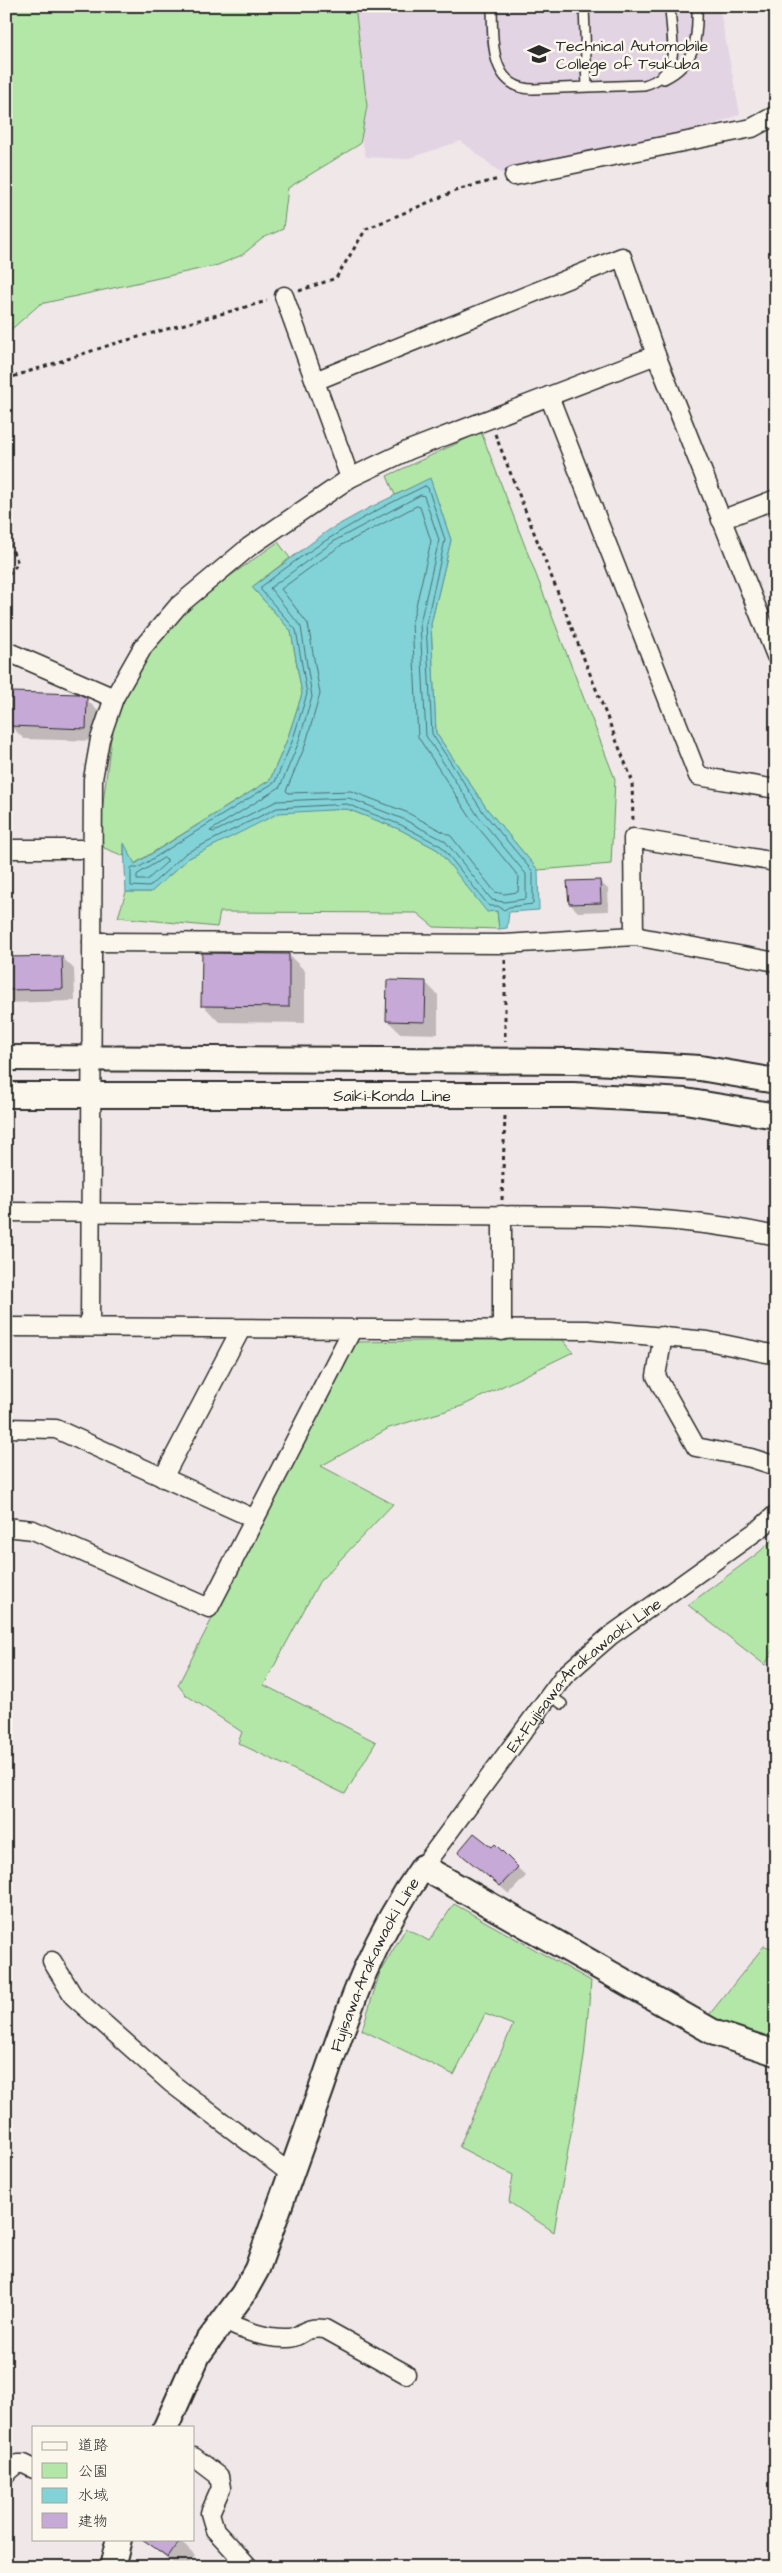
<svg xmlns="http://www.w3.org/2000/svg" width="782" height="2573" font-family="'Architects Daughter','Klee One',sans-serif">
	<style>
		.built { fill: #e3d4e3 }
		.green { fill: #b3e7a8; stroke: #6f896a }
		.water { fill: #81d3d8; stroke: #5f9093 }
		.shadow { fill: #0003 }
		.lines { fill: none; stroke-linecap: round; stroke-linejoin: round }
		.shore { stroke: #4d6e70; stroke-width: 1 }
		.building { fill: #c6a9d6; stroke: #2b2b2b }
		.lane-casing { stroke: #2b2b2b; stroke-width: 12 }
		.street-casing { stroke: #2b2b2b; stroke-width: 21 }
		.secondary-casing { stroke: #2b2b2b; stroke-width: 28 }
		.path { stroke: #2b2b2b; stroke-width: 3; stroke-dasharray: 4 4; stroke-linecap: butt }
		.lane { stroke: #fbf7ec; stroke-width: 9 }
		.street { stroke: #fbf7ec; stroke-width: 18 }
		.secondary { stroke: #fbf7ec; stroke-width: 24 }
		.labels { text-anchor: middle; stroke-width: 5; stroke-linejoin: round; paint-order: stroke }
		.poi-label { font-size: 16px; fill: #2b2b2b; stroke: #fbf7ec; text-anchor: start }
		.street-label { font-size: 16px; fill: #2b2b2b; stroke: #fbf7ec }
	</style>
	<rect width="100%" height="100%" fill="#f0e7e8"/>
	<filter id="ink" filterUnits="userSpaceOnUse"><feTurbulence type="fractalNoise" baseFrequency=".02" numOctaves="2"/><feDisplacementMap in="SourceGraphic" scale="10" xChannelSelector="R" yChannelSelector="G"/><feConvolveMatrix kernelMatrix="1 2 1 2 8 2 1 2 1" color-interpolation-filters="sRGB"/></filter>
	<g filter="url(#ink)">
		<path class="built" d="M346,6H719L740,114L697,132L501,173L461,141L406,159L366,157L353,102Z"/>
		<path class="green" d="M6,6H355L367,106L360,144L288,188L283,229L263,238L242,255L218,265L40,304L6,334Z
			M481,432L615,779L611,864L538,870L487,809L436,733L431,624L451,540L430,479L395,495L387,476Z
			M278,542L290,558L252,587L291,631L302,694L287,740L270,780L134,864L124,845V856L104,848L100,828L112,730L136,671L175,620L226,579Z
			M347,809L399,829L438,850L487,911H497L499,929L434,927L417,913L220,912L217,927L118,917L126,892H151L189,858L279,812Z
			M562,1339L573,1352L462,1406L389,1428L321,1466L393,1504L319,1582L264,1685L376,1742L345,1794L238,1743L242,1732L186,1695L178,1685L354,1342Z
			M776,1537V1645L765,1665L688,1605L758,1553Z
			M454,1904L591,1981L584,2057L554,2232L509,2202L513,2175L459,2147L513,2025L485,2014L454,2075L362,2030L380,1972L406,1928L429,1941Z
			M764,1946L776,1949V2042L735,2030L709,2015Z"/>
		<path class="water" d="M430,478L451,540L431,624L436,733L487,809L538,870L539,910L509,912L507,928L499,929L497,911L487,912L438,850L399,829L347,809L279,813L189,858L151,892H126L124,843L135,864L270,780L287,740L302,694L291,631L252,587L329,530L369,508Z"/>
		<path class="shadow" d="M86,699L99,712L98,741L24,739L11,726Z
			M599,881L608,889L609,911L578,912L570,904Z
			M289,955L305,971V1023L219,1022L203,1005Z
			M62,957L74,969L75,1001L6,1003V958Z
			M425,982L438,995V1034L400,1033L387,1020Z
			M495,1846L526,1876L509,1894L460,1852L492,1849Z
			M179,2540L195,2556L188,2567H177L148,2542Z"/>
		<g class="lines">
			<path class="shore" d="M425,486L428,488L445,540L426,624L432,734L483,812L533,872V904L509,907L504,910L498,906H489L441,846L401,825L347,804L277,808L186,853L149,887L131,886V868H138L275,782L292,742L307,694L296,630L261,590V587C312,546 366,514 425,486Z
				M421,495L424,496L439,540L420,623L426,736L478,816L526,874V899L504,902L492,900L445,841L403,819L349,798L277,801L214,832L210,831L280,787L298,744L312,697L301,627L270,588L336,540Z
				M417,506L420,507L431,541L412,623L418,737L472,820L519,877L518,892L504,894L495,892L451,836L406,812L351,791L289,793L286,791L305,746L320,694L308,624L281,589L340,546Z
				M164,858L167,859V862L147,880H137V875Z"/>
		</g>
		<path class="building" d="M11,692L79,694L87,698L86,729L10,726Z
			M600,880L601,903L569,904L567,881Z
			M202,953L289,954V1007L201,1006Z
			M62,956L63,989L6,990V957Z
			M387,980L426,981L425,1022L386,1021Z
			M474,1833L492,1847L495,1844L518,1867L500,1886L458,1852Z
			M142,2539H180L168,2557Z"/>
		<g class="lines">
			<defs>
				<path id="lane" d="M492,6C493,39 489,89 534,89L644,85C684,74 671,40 670,6
					M584,6L587,87
					M664,79C696,64 698,38 697,6
					M548,1694L562,1704"/>
				<g id="street">
					<path d="M514,176L752,128L776,115"/>
					<path d="M284,296L350,478"/>
					<path d="M315,381L622,257L656,355L776,656"/>
					<path d="M549,396L698,776L776,789"/>
					<path d="M721,520L776,499"/>
					<path d="M6,651L114,698"/>
					<path d="M6,849H91"/>
					<path d="M634,936L633,838L776,862"/>
					<path d="M92,942L505,944L634,936L776,962"/>
					<path d="M6,1212L600,1216C660,1219 718,1223 776,1236"/>
					<path d="M90,1326L93,779L100,739L114,698L143,647L178,606L249,547L350,478L409,450L656,355"/>
					<path d="M6,1327L587,1330L708,1341L776,1355"/>
					<path d="M502,1331V1215"/>
					<path d="M663,1336L656,1376L696,1447L751,1458L776,1466"/>
					<path d="M6,1428L56,1429L255,1519"/>
					<path d="M163,1478L241,1329"/>
					<path d="M6,1527L33,1530L209,1608L352,1330"/>
					<path id="s1" d="M423,1867L564,1676L610,1636L762,1527L776,1514"/>
					<path d="M52,1961L74,1997L171,2083L291,2174"/>
					<path d="M223,2320C241,2330 266,2339 288,2338C302,2338 301,2326 325,2329L406,2374"/>
					<path d="M194,2457L219,2476L221,2488L210,2513L215,2530L249,2567"/>
					<path d="M6,2474L17,2464H24L34,2469"/>
				</g>
				<g id="secondary">
					<path d="M6,1058L577,1061L700,1068L776,1081"/>
					<path id="s2" d="M6,1095H573L685,1101L776,1116"/>
					<path id="s3" d="M166,2427L198,2355L243,2294L257,2269C279,2208 300,2147 322,2087C350,2005 372,1939 423,1867L715,2033L776,2053"/>
					<path d="M112,2567L119,2539"/>
				</g>
			</defs>
			<use href="#lane" class="lane-casing"/>
			<use href="#street" class="street-casing"/>
			<use href="#secondary" class="secondary-casing"/>
			<path class="path" d="M299,291L336,278L366,229L460,189L499,179
				M6,379L110,345L267,301
				M495,434L632,780L633,822
				M6,536L18,563L6,578
				M505,960V1041
				M502,1200L505,1116"/>
			<use href="#lane" class="lane"/>
			<use href="#street" class="street"/>
			<use href="#secondary" class="secondary"/>
		</g>
	</g>
	<defs>
		<symbol id="university-bare" viewBox="-9 -9 18 18"><path d="M0-5L7-2L0 1L-7-2ZM-4 1L0 2.5L4 1V4Q0 6-4 4Z" fill="#2b2b2b" stroke="#fbf7ec" stroke-width="2.5" paint-order="stroke"/></symbol>
	</defs>
	<g fill-rule="evenodd">
		<use href="#university-bare" x="523" y="38" width="32" height="32"/>
	</g>
	<g class="labels">
		<g class="poi-label">
			<text x="556" y="51">Technical Automobile<tspan x="556" dy="18">College of Tsukuba</tspan></text>
		</g>
		<g class="street-label">
			<text dy="6" stroke="none"><textPath href="#s2" startOffset="386">Saiki-Konda Line</textPath></text>
			<text dy="6" stroke="none"><textPath href="#s1" startOffset="252">Ex-Fujisawa-Arakawaoki Line</textPath></text>
			<text dy="6" stroke="none"><textPath href="#s3" startOffset="510">Fujisawa-Arakawaoki Line</textPath></text>
		</g>
	</g>
	<rect width="782" height="2573" fill="none" stroke="#fbf7ec" stroke-width="25"/>
	<rect x="12" y="12" width="757" height="2548" fill="none" stroke="#2b2b2b" stroke-width="2" filter="url(#ink)"/>
	<rect x="32" y="2426" width="162" height="115" fill="#fbf7ec" stroke="#a8a59f"/>
	<rect x="42" y="2442" width="25" height="8" fill="#fbf7ec" stroke="#a8a59f"/>
	<text x="78" y="2450" font-size="15" fill="#2b2b2b">道路</text>
	<rect x="42" y="2463" width="25" height="15" fill="#b3e7a8" stroke="#a8a59f"/>
	<text x="78" y="2476" font-size="15" fill="#2b2b2b">公園</text>
	<rect x="42" y="2488" width="25" height="15" fill="#81d3d8" stroke="#a8a59f"/>
	<text x="78" y="2500" font-size="15" fill="#2b2b2b">水域</text>
	<rect x="42" y="2513" width="25" height="15" fill="#c6a9d6" stroke="#a8a59f"/>
	<text x="78" y="2526" font-size="15" fill="#2b2b2b">建物</text>
</svg>
